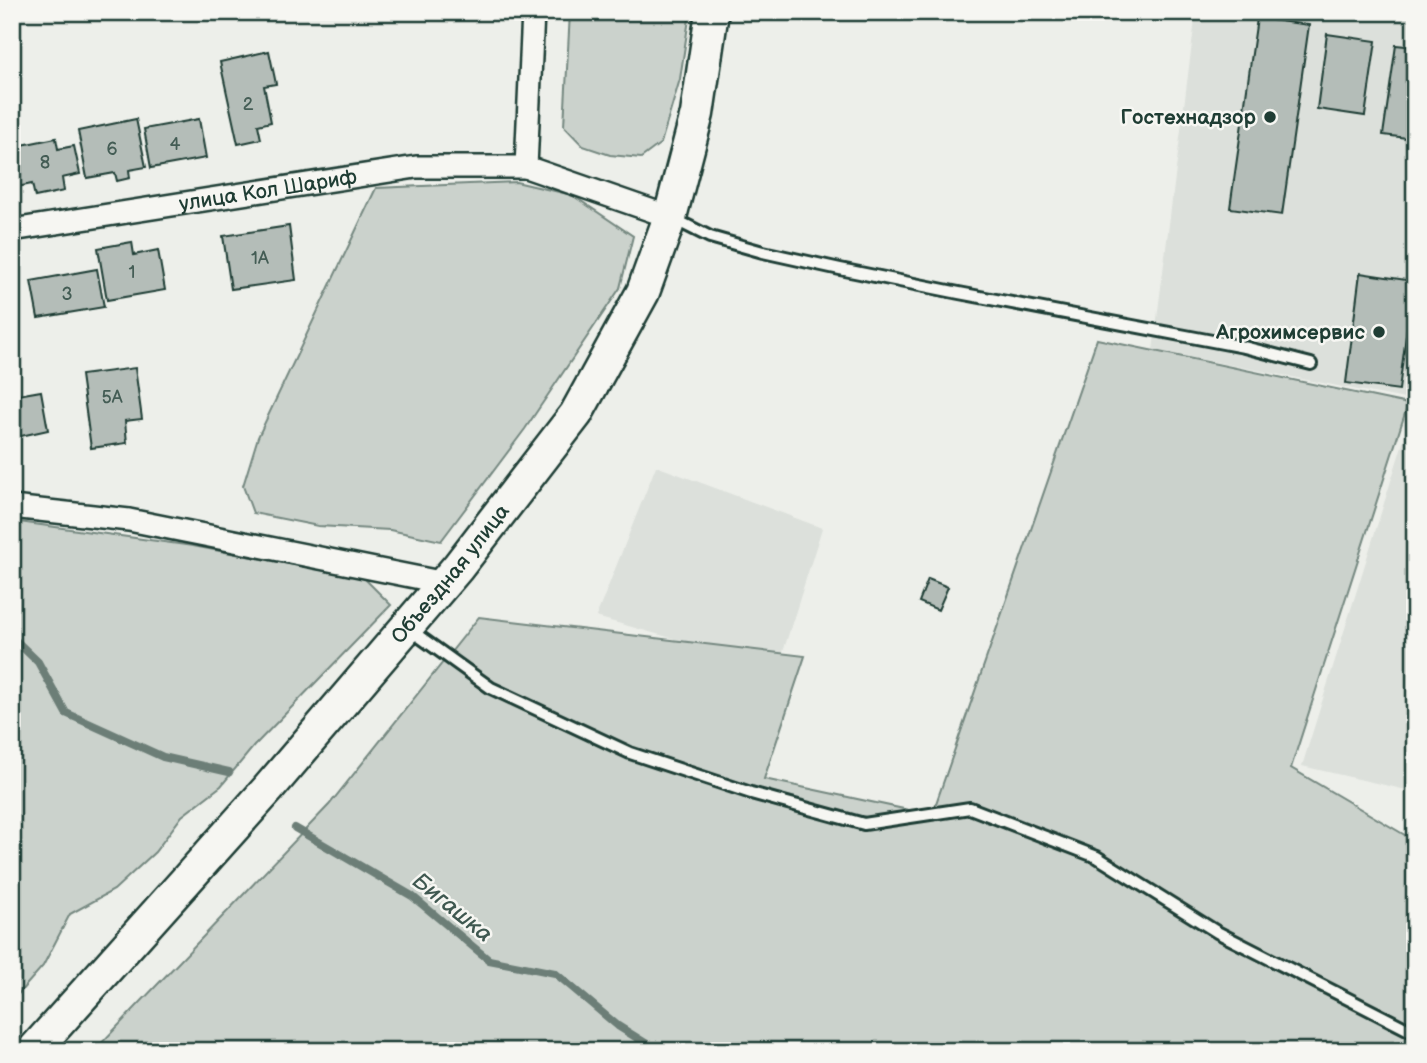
<svg xmlns="http://www.w3.org/2000/svg" width="1427" height="1063" font-family="'Balsamiq Sans',sans-serif">
	<style>
		.built { fill: #dce0db }
		.green { fill: #cbd2cc; stroke: #758880; stroke-width: 2 }
		.lines { fill: none; stroke-linecap: round; stroke-linejoin: round }
		.stream { stroke: #6c7e77; stroke-width: 8 }
		.building { fill: #b4bdb8; stroke: #1f3d34; stroke-width: 2 }
		.lane-casing { stroke: #1f3d34; stroke-width: 16 }
		.street-casing { stroke: #1f3d34; stroke-width: 26 }
		.secondary-casing { stroke: #1f3d34; stroke-width: 37 }
		.lane { stroke: #f6f6f2; stroke-width: 10 }
		.street { stroke: #f6f6f2; stroke-width: 21 }
		.secondary { stroke: #f6f6f2; stroke-width: 32 }
		.poi-dot { fill: #1f3d34; stroke: #f6f6f2; stroke-width: 2.5 }
		.labels { text-anchor: middle; stroke-width: 5; stroke-linejoin: round; paint-order: stroke }
		.number-label { font-size: 18px; fill: #445d55 }
		.poi-label { font-size: 21px; font-weight: bold; fill: #1f3d34; stroke: #f6f6f2; text-anchor: end }
		.street-label { font-size: 21px; fill: #1f3d34; stroke: #f6f6f2 }
		.water-label { font-size: 23px; font-style: italic; fill: #3f5850; stroke: #f6f6f2 }
	</style>
	<rect width="100%" height="100%" fill="#edefea"/>
	<filter id="ink" filterUnits="userSpaceOnUse"><feTurbulence type="fractalNoise" baseFrequency=".0143" numOctaves="2"/><feDisplacementMap in="SourceGraphic" scale="14" xChannelSelector="R" yChannelSelector="G"/><feConvolveMatrix kernelMatrix="1 2 1 2 8 2 1 2 1" color-interpolation-filters="sRGB"/></filter>
	<g filter="url(#ink)">
		<path class="built" d="M1196,12H1415V401L1153,350Z
			M1415,404V792L1302,766Z
			M656,466L822,528L778,668L596,617Z"/>
		<path class="green" d="M570,12H690L680,79L661,143L641,158L610,155L583,146L564,126Z
			M516,182L572,195L633,236L620,288L525,429L441,541L390,530L318,526L253,513L243,486L258,437L376,188Z
			M1097,339L1408,404L1291,768L1415,841V1051H94L329,805L479,617L805,656L764,779L932,815Z
			M12,521L193,546L364,578L391,605L254,746L221,786L182,816L155,852L114,890L70,914L43,966L12,1001Z"/>
		<g class="lines">
			<path class="stream" d="M12,637L38,662L66,713L163,757L229,772
				M295,828L412,896L489,960L555,973L618,1026L658,1051"/>
		</g>
		<path class="building" d="M1257,18L1309,25L1282,215L1230,208Z
			M1327,34L1376,41L1365,116L1317,109Z
			M1396,45L1415,47V139L1383,135Z
			M269,51L276,84L264,86L271,122L258,125L261,139L238,144L220,62Z
			M136,119L146,167L129,170L130,178L117,181L115,173L87,178L78,131Z
			M199,119L206,158L151,168L144,129Z
			M56,138L58,149L74,146L80,174L62,178L64,191L35,197L32,184L12,188V147Z
			M289,226L296,280L231,289L223,236Z
			M132,242L134,255L158,250L165,290L107,300L98,248Z
			M97,269L104,307L38,318L31,281Z
			M1360,273L1413,281L1399,390L1346,383Z
			M135,368L142,419L125,421L127,443L91,448L81,375Z
			M41,391L48,430L12,438V396Z
			M928,579L948,587L938,610L919,602Z"/>
		<g class="lines">
			<defs>
				<path id="lane" d="M672,218L710,237L763,252L840,269L959,293L1244,347L1311,364
					M409,629L491,688L630,753L751,793L864,824L970,808L1097,857L1217,932L1415,1033"/>
				<g id="street">
					<path d="M533,12L526,167L670,217"/>
					<path id="s1" d="M12,230L416,167H526"/>
					<path d="M12,507L129,520L445,583"/>
				</g>
				<g id="secondary">
					<path id="s2" d="M33,1051L268,789L458,567L576,414L643,292L670,217L697,114L712,12"/>
				</g>
			</defs>
			<use href="#lane" class="lane-casing"/>
			<use href="#street" class="street-casing"/>
			<use href="#secondary" class="secondary-casing"/>
			<use href="#lane" class="lane"/>
			<use href="#street" class="street"/>
			<use href="#secondary" class="secondary"/>
		</g>
	</g>
	<g class="poi-dot">
		<circle cx="1270" cy="117" r="7"/>
		<circle cx="1379" cy="332" r="7"/>
	</g>
	<g class="labels">
		<g class="number-label">
			<text x="248" y="110">2</text>
			<text x="175" y="150">4</text>
			<text x="112" y="155">6</text>
			<text x="45" y="168">8</text>
			<text x="260" y="264">1А</text>
			<text x="132" y="278">1</text>
			<text x="67" y="300">3</text>
			<text x="112" y="403">5А</text>
		</g>
		<g class="poi-label">
			<text x="1256" y="124">Гостехнадзор</text>
			<text x="1365" y="339">Агрохимсервис</text>
		</g>
		<g class="street-label">
			<text dy="7" stroke="none"><textPath href="#s1" startOffset="259">улица Кол Шариф</textPath></text>
			<text dy="7" stroke="none"><textPath href="#s2" startOffset="634">Объездная улица</textPath></text>
		</g>
		<g class="water-label">
			<text transform="translate(453 907) rotate(39)" y="8">Бигашка</text>
		</g>
	</g>
	<rect width="1427" height="1063" fill="none" stroke="#f6f6f2" stroke-width="42"/>
	<rect x="21" y="21" width="1385" height="1021" fill="none" stroke="#1f3d34" stroke-width="2.5" filter="url(#ink)"/>
</svg>
